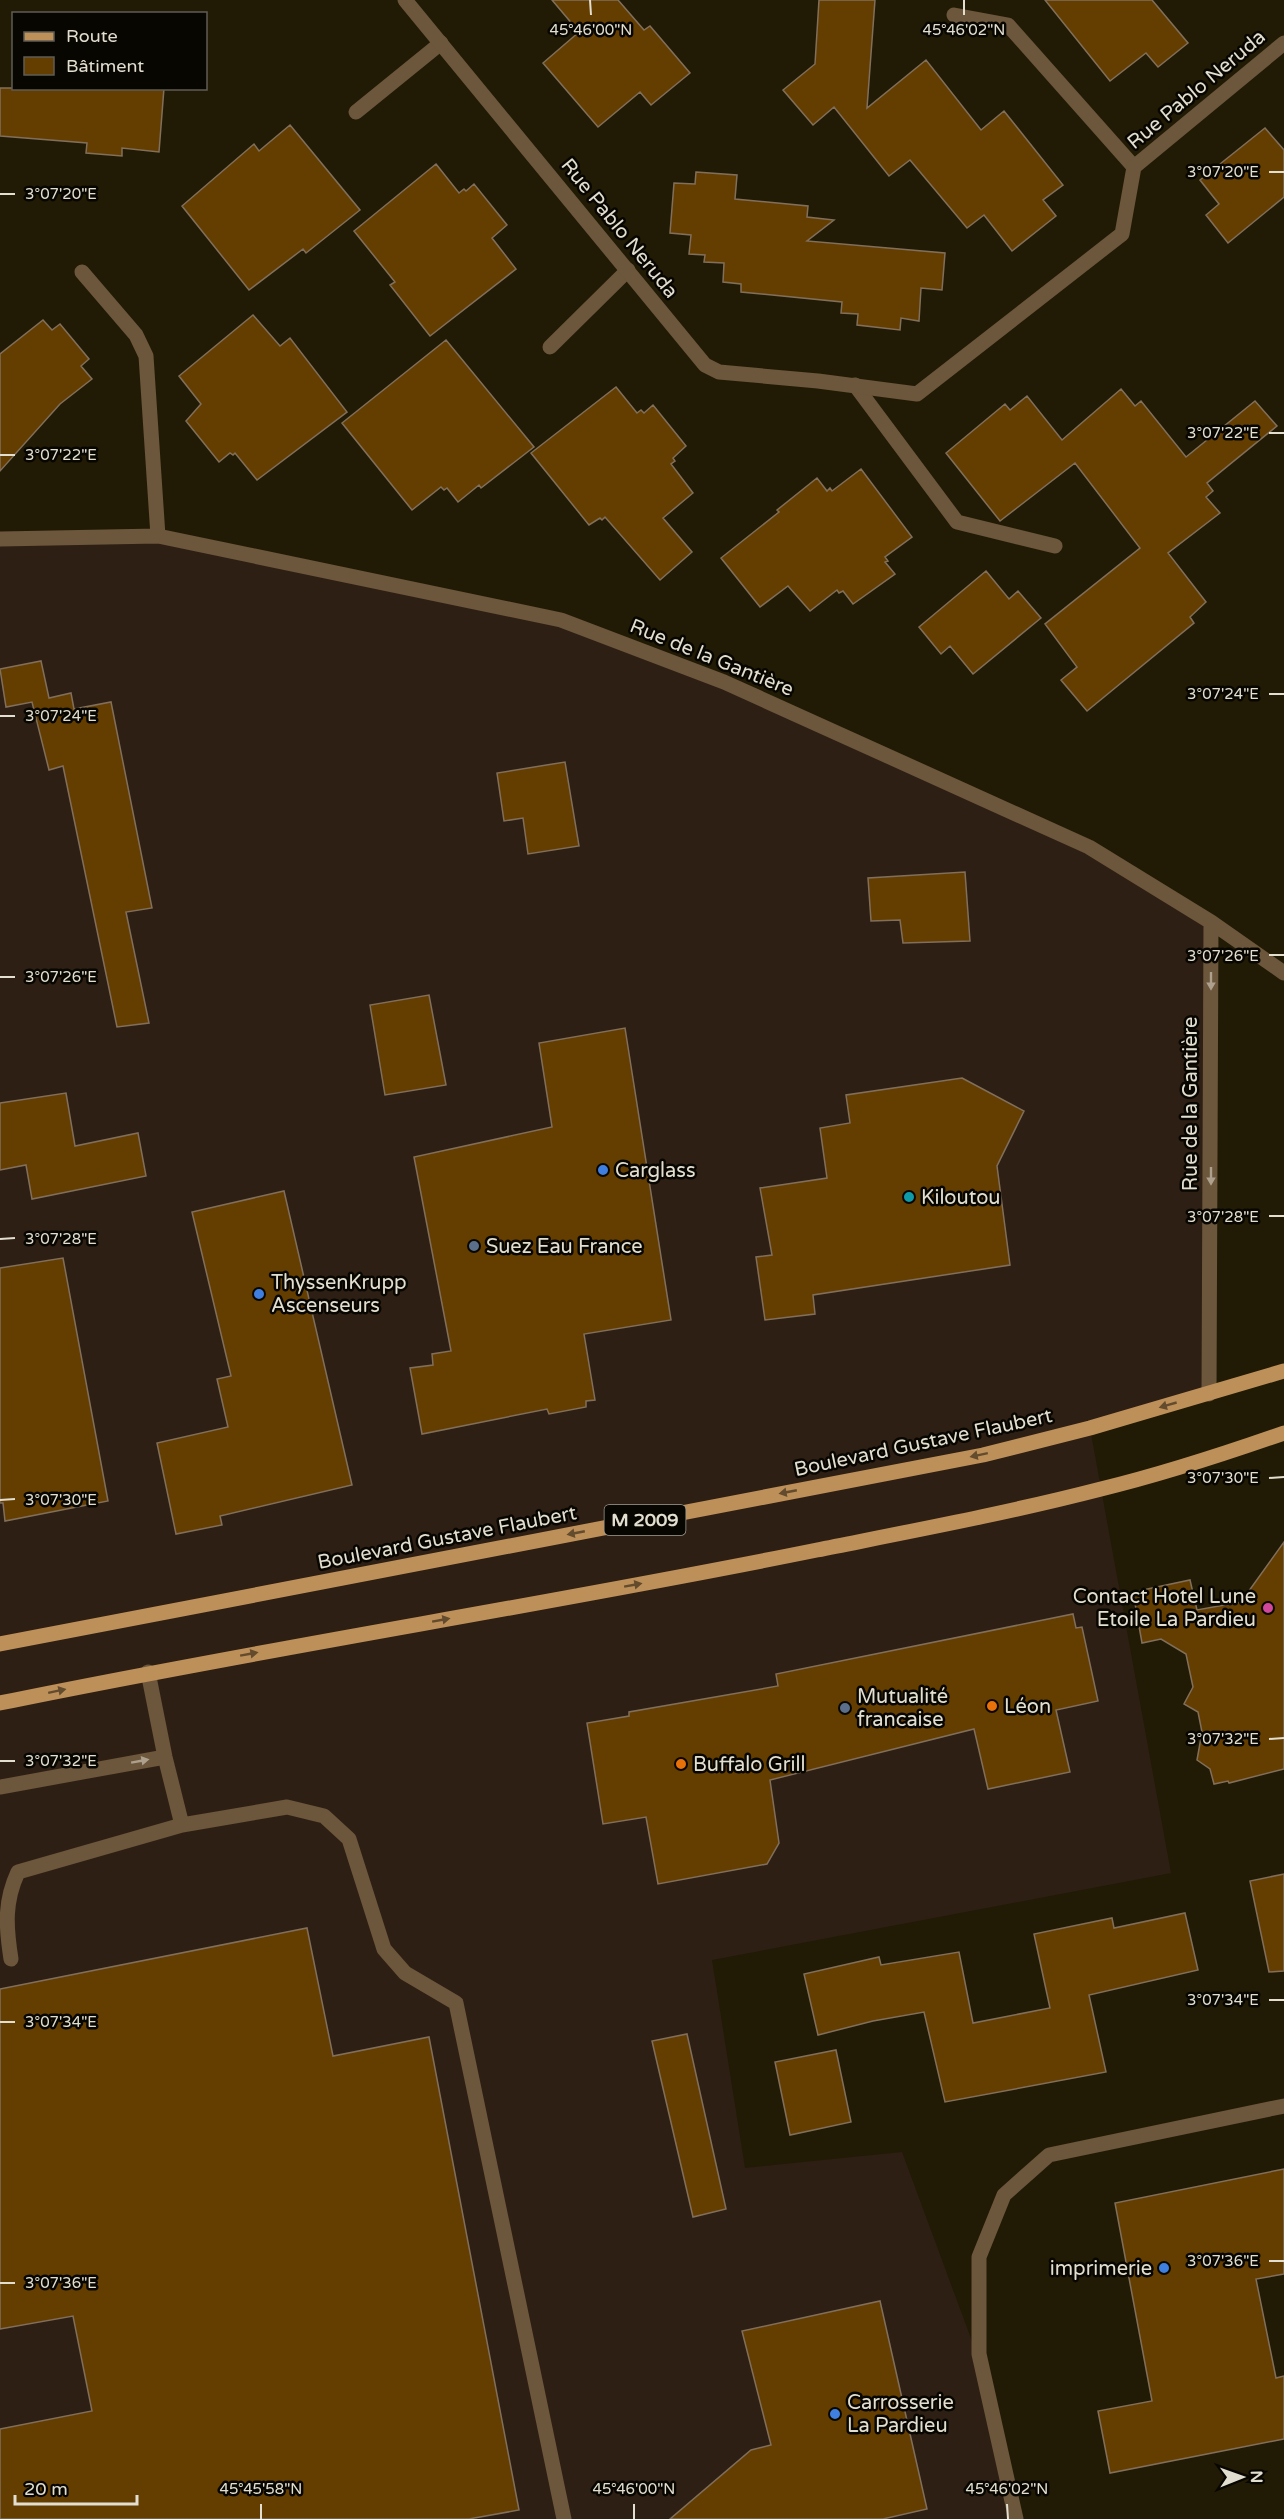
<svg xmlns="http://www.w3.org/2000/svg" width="1284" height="2519" font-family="'Varela Round',sans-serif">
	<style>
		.commercial { fill: #2e1f14 }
		.building { fill: #643e00; stroke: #816f5b; stroke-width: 1.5 }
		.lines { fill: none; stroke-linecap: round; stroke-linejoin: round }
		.lane { stroke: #6c563c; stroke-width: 15 }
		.street { stroke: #6c563c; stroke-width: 15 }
		.primary { stroke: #be9059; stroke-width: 15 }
		.oneway { fill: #ada18d }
		.oneway2 { fill: #634b2d }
		.ticks { fill: none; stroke: #e2ded0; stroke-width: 2 }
		.shop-dot { fill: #3f7fe0; stroke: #080601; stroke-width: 2 }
		.culture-dot { fill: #0f9aa8; stroke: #080601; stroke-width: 2 }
		.service-dot { fill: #5c6f8a; stroke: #080601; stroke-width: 2 }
		.hotel-dot { fill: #d1479c; stroke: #080601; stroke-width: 2 }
		.food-dot { fill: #e8710a; stroke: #080601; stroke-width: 2 }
		.labels { text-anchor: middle; stroke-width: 5; stroke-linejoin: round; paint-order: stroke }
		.shield { fill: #080601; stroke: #a19d92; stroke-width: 1.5 }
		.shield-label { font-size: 18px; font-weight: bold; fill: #e2ded0 }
		.street-label { font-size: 20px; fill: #e2ded0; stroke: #080601 }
		.poi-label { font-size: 20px; fill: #e2ded0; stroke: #080601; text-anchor: start }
		.ticks-label { font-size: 15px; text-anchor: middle; fill: #e2ded0; stroke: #080601; stroke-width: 5; stroke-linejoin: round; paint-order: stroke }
	</style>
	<rect width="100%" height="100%" fill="#211b05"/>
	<path class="commercial" d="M158,536L561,620L724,682L1089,847L1211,922L1209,1394L1090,1428L1171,1873L712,1960L745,2168L902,2152L976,2352L1014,2519H0V539Z"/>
	<path class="building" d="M552,0H618L644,30L650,26L690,73L651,105L640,92L598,127L543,63L579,32Z
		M819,0H875L867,108L926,60L981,130L1004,111L1063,185L1043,200L1056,216L1012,251L984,215L967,228L910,160L889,176L834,107L813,125L783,90L815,64Z
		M1045,0H1152L1188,43L1158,67L1146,53L1110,81Z
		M0,88H164L159,152L122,148V156L86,153L87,143L0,136Z
		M290,125L360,210L306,253L303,249L249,290L182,206L254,144L259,151Z
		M1265,128L1284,150V197L1228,243L1206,215L1219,204L1200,180Z
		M436,164L459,193L464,189L466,191L474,184L507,225L492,238L516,269L430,336L390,285L395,282L354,231Z
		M696,172L737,175L735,199L808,206L807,217L834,220L807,241L945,253L942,290L921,288L919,321L901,318L900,330L857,325L858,314L841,313L842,302L741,292V284L723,282L724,263L704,262L705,255L689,254L691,235L670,233L674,183L695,184Z
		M253,315L280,346L290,338L347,412L257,480L235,453L233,455L230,453L219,462L186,421L201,404L179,376Z
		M43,320L52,330L60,324L89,359L81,366L92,379L60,404L0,471V354Z
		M446,340L534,447L481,488L479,485L458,502L447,488L444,490L441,487L412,510L342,423Z
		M616,387L637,413L641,410L644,413L653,405L686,446L673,458L675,461L671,464L693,493L663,518L692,552L660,580L605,517L602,520L600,518L589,525L531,453Z
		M1121,389L1135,406L1141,401L1186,457L1255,401L1277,426L1207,483L1213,491L1206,497L1220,513L1168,553L1206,602L1190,617L1194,623L1087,711L1061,680L1077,667L1045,624L1140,548L1075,463L1000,521L946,453L1005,404L1010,410L1027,396L1062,440Z
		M861,469L912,537L885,557L888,561L885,562L895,574L853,604L843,591L839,593L837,590L810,611L788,586L760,607L721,558L779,512L777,510L817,478L827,491L830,488L832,491Z
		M986,571L1009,599L1018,591L1041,618L973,674L950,646L941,654L919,627Z
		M41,661L49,698L71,693L74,709L111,702L152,908L126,912L149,1023L117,1027L63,766L49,770L32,702L6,707L0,669Z
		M565,762L579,846L528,854L523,818L504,821L497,773Z
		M965,872L970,941L903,943L900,920L871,921L868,878Z
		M429,995L446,1085L385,1095L370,1005Z
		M625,1028L671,1320L584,1334L595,1400L586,1401V1407L549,1414L547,1409L422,1434L410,1368L433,1365L432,1354L451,1351L414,1157L552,1127L539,1043Z
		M962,1078L1024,1111L997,1166L1010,1265L813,1295L815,1314L765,1320L756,1257L772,1255L760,1188L827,1178L820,1128L850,1123L846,1095Z
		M66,1093L75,1146L138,1133L146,1176L32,1199L26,1165L0,1170V1103Z
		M284,1191L352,1485L220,1516L222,1525L176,1534L157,1443L228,1427L217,1379L231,1376L192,1212Z
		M63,1258L108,1501L5,1521L3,1503H0V1268Z
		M1284,1542V1769L1229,1783L1228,1781L1214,1784L1210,1769L1197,1760L1202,1732L1198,1712L1184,1704L1193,1687L1186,1654L1161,1639L1142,1643L1133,1592L1190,1580L1197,1610L1241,1602Z
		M1073,1614L1076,1628L1082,1627L1098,1701L1056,1710L1070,1772L988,1789L974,1729L770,1780L779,1843L767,1864L658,1884L646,1817L603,1824L587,1723L629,1716V1712L778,1686L776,1674Z
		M1284,1874V1971L1269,1972L1250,1881Z
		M1185,1913L1198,1970L1089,1995L1106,2072L945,2102L924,2012L873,2021L818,2035L804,1974L879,1957L881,1965L959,1952L973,2023L1050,2008L1034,1934L1112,1918L1114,1928Z
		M307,1928L333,2056L429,2037L519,2510L469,2519H0V2429L92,2411L73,2316L0,2329V1989Z
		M687,2034L726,2209L693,2217L652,2041Z
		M836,2050L851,2122L790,2135L775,2062Z
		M1284,2169V2274L1256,2279L1276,2378L1284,2376V2439L1110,2473L1098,2411L1152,2401L1115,2203Z
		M880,2301L927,2509L883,2519H670L751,2450L771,2445L742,2331Z"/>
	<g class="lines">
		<path class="lane" d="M954,15L1008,25L1134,167
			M356,112L441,43
			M550,347L628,270
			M855,385L957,522L1055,546
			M148,1672L165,1757L182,1825
			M0,1787L165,1757
			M11,1959C6,1927 4,1902 18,1872L182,1825L287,1807L324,1816L349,1839L384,1949L405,1973L456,2003L564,2519"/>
		<path class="street" d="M405,0L705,365L719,372L818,381L917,394L1122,234L1134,167L1284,43
			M82,272L136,335L146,356L158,536
			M0,539L158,536L561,620L724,682L1089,847L1211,922L1284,973
			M1209,1394L1211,922
			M1016,2519L979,2354V2257L1004,2195L1049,2155L1284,2106"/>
		<path class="primary" d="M0,1644L983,1455L1090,1428L1284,1371
			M0,1703C271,1647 546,1605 817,1550C912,1531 1008,1513 1101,1489C1163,1474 1224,1454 1284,1433"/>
	</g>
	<defs><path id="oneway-solid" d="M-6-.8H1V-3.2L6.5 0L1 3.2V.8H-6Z" transform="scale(1.5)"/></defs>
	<g class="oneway">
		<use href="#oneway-solid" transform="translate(1211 981) rotate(90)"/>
		<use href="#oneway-solid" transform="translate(1211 1176) rotate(90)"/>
		<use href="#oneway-solid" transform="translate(140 1761) rotate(-10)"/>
	</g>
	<g class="oneway2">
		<use href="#oneway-solid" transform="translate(1168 1405) rotate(164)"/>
		<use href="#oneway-solid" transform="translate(979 1455) rotate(168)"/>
		<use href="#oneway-solid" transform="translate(788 1492) rotate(169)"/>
		<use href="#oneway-solid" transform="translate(576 1533) rotate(169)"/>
		<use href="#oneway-solid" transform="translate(633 1585) rotate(-10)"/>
		<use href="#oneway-solid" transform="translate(441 1620) rotate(-10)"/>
		<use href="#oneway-solid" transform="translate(249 1654) rotate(-10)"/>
		<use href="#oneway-solid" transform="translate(57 1691) rotate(-12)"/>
	</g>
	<path class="ticks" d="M590,0L591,15M964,0V15M1269,172H1284M0,194H15M1269,433H1284M0,455H15M1269,694H1284M0,716H15M1269,955H1284M0,977H15M1269,1216H1284M0,1239L15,1238M1269,1478L1284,1477M0,1500L15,1499M1269,1739L1284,1738M0,1761H15M1269,2000H1284M0,2022H15M1269,2261H1284M0,2283H15M261,2504V2519M634,2504V2519M1007,2504L1008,2519"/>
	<g class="shop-dot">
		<circle cx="603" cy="1170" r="6"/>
		<circle cx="259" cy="1294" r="6"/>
		<circle cx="1164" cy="2268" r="6"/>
		<circle cx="835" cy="2414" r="6"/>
	</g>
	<circle class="culture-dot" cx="909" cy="1197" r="6"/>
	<g class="service-dot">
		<circle cx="474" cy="1246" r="6"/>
		<circle cx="845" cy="1708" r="6"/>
	</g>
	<circle class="hotel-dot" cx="1268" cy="1608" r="6"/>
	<g class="food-dot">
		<circle cx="992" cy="1706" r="6"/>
		<circle cx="681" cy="1764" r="6"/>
	</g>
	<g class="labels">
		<rect class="shield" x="604.5" y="1505" width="81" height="30" rx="4.5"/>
		<g class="shield-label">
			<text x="645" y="1526">M 2009</text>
		</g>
		<g class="street-label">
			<text transform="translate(1196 89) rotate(-40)" y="7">Rue Pablo Neruda</text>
			<text transform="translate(620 228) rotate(51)" y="7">Rue Pablo Neruda</text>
			<text transform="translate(712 657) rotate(22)" y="7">Rue de la Gantière</text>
			<text transform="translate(1190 1104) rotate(-90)" y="7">Rue de la Gantière</text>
			<text transform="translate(923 1442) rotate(-12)" y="7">Boulevard Gustave Flaubert</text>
			<text transform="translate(447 1537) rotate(-11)" y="7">Boulevard Gustave Flaubert</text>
		</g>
		<g class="poi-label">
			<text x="615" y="1177">Carglass</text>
			<text x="921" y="1204">Kiloutou</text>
			<text x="486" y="1253">Suez Eau France</text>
			<text x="271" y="1289">ThyssenKrupp<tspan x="271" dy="23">Ascenseurs</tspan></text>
			<text x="1256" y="1603" text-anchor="end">Contact Hotel Lune<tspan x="1256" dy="23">Etoile La Pardieu</tspan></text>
			<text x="857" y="1703">Mutualité<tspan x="857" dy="23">francaise</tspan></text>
			<text x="1004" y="1713">Léon</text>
			<text x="693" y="1771">Buffalo Grill</text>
			<text x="1152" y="2275" text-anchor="end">imprimerie</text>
			<text x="847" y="2409">Carrosserie<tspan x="847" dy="23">La Pardieu</tspan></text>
		</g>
	</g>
	<g class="ticks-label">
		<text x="591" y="35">45°46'00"N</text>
		<text x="964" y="35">45°46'02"N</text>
		<text x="1223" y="177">3°07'20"E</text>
		<text x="61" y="199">3°07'20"E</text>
		<text x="1223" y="438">3°07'22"E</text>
		<text x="61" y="460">3°07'22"E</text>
		<text x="1223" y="699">3°07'24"E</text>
		<text x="61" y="721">3°07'24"E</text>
		<text x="1223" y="961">3°07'26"E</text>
		<text x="61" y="982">3°07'26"E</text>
		<text x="1223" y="1222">3°07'28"E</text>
		<text x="61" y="1244">3°07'28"E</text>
		<text x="1223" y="1483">3°07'30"E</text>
		<text x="61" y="1505">3°07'30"E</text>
		<text x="1223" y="1744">3°07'32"E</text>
		<text x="61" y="1766">3°07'32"E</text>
		<text x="1223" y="2005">3°07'34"E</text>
		<text x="61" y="2027">3°07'34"E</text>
		<text x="1223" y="2266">3°07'36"E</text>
		<text x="61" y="2288">3°07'36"E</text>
		<text x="261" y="2494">45°45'58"N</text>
		<text x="634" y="2494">45°46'00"N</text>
		<text x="1007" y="2494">45°46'02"N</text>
	</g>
	<rect x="12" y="12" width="195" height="78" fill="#080601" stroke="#5f5c54" stroke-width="1.5"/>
	<rect x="24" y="32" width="30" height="9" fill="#be9059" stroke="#5f5c54" stroke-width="1.5"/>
	<text x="66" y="42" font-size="18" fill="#e2ded0">Route</text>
	<rect x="24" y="57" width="30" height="18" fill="#643e00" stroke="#5f5c54" stroke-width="1.5"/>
	<text x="66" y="72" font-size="18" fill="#e2ded0">Bâtiment</text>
	<g transform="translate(1242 2477) rotate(89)" stroke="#080601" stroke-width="4.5" paint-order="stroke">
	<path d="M0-4.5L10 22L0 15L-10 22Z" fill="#e2ded0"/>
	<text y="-9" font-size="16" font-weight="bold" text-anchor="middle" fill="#e2ded0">N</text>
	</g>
	<path d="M15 2495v9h122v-9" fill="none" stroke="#e2ded0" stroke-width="3"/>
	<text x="24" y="2495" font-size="18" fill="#e2ded0" stroke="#080601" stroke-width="4.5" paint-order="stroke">20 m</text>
</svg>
